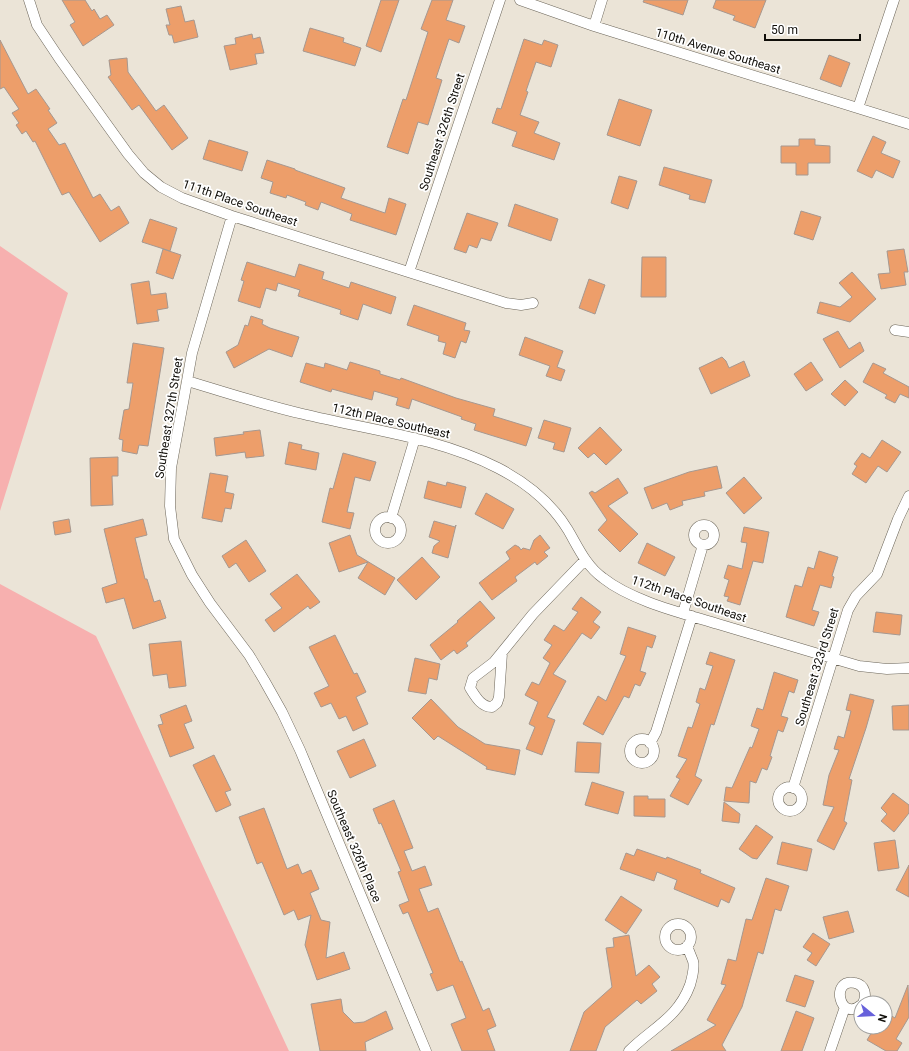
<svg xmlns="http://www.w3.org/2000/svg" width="909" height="1051" font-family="Roboto,sans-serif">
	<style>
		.green { fill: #f7b0af }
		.building { fill: #ed9e6a; stroke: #a69890 }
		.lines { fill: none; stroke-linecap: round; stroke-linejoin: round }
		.minor-casing { stroke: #6b6559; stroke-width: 11 }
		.minor { stroke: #fff; stroke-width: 10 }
		.labels { text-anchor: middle; stroke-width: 3.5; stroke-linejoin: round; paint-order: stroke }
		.street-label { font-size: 12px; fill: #100e09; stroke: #fff }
	</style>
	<rect width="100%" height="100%" fill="#ebe4d7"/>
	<path class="green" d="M0,246L68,293L0,511Z
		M0,584L96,636L289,1051H0Z"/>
	<path class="building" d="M62,0H85L92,11L94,9L100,19L107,15L114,25L83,46L70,25L75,22Z
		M381,0H399L381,52L366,46Z
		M432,0H453L446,20L465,26L459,43L449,39L436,78L442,80L428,125L418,122L408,154L387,147L403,99L406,100L428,32L421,29Z
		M644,0H688L683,15L643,2Z
		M716,0H766L755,28L733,20L735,16L713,8Z
		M181,6L185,22L194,20L198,37L174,43L172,35H169L166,25H170L166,9Z
		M310,28L344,38L343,42L361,48L355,66L303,51Z
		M252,34L253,39L260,37L264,53L255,54L257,64L230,70L224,46L236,44L235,38Z
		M524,39L542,45L544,40L558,45L551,67L536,62L526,91L528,92L520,115L539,122L534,133L560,143L554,160L512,146L517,132L492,123L497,108L501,109Z
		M0,40L28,94L36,89L50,109L48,110L57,123L48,129L59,145L65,143L93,198L100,194L111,211L119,206L129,223L100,242L69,192L62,195L35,141L33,142L26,131L22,134L16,125L19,123L12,113L19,109L4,87L0,89Z
		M829,55L850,63L841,87L820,79Z
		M127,58L128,72L156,111L164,105L188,138L172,150L139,105L132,110L108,77L111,75L109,60Z
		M619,99L652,110L640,146L607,135Z
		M873,136L886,142L881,153L900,161L893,178L876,170L872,178L857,171Z
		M799,139H815V145L830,146V163H808V175H796V163H781V146H799Z
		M209,140L248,152L242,171L203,159Z
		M267,160L295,169V170L345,188L341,198L385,213L389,198L406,204L396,235L350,220L352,214L321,202L318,210L305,205L306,202L287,195L286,198L270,193L273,182L261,178Z
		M664,167L712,180L705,203L689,199L690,195L659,185Z
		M619,176L637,181L628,209L611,203Z
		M515,204L558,219L551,241L508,226Z
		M801,211L821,217L813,240L794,234Z
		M467,213L498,223L491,241L481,238L477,248L469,245L466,253L454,249Z
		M150,219L177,228L170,251L142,242Z
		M163,249L181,255L173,279L156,273Z
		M904,249L908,272H904L906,285L881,289L878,274L890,273L887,251Z
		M642,257H666V297H641Z
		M247,262L295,277L299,264L324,272L322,279L349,288L351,282L396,297L391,314L363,304L358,320L340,314L341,310L298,296L300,290L278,283L276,291L266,288L260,308L238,301L244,281L241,280Z
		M852,272L876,299L850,322L817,313L820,302L840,307L852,297L839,283Z
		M589,279L605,285L595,314L579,308Z
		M149,281L151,295L166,293L168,308L157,310L159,321L137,324L131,284Z
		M414,305L466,323L464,330L470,331L466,343L461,341L455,358L443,354L446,343L438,341L439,336L407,325Z
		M251,316L263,320L262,324L270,328L299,337L292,357L269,349L234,368L226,352L238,345L245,325L248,326Z
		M838,331L849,349L860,342L864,351L840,368L823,339Z
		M525,337L563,351L557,367L565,370L561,381L546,376L550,366L519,355Z
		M133,343L164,348L148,446L139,445L137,454L122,451L123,440L119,439L124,410L129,409L133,383H127Z
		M722,357L726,361L729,368L744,361L750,376L711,394L699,368Z
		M350,362L380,371V374L400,380L401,378L456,398L495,409L493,416L532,428L526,446L474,430L476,424L461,419L462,417L412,399L409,409L396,405L398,398L374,391L372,400L332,389L331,392L300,382L306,363L324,368L325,363L347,370Z
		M811,362L823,380L806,391L794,374Z
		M873,363L886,369L883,373L909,387V398L900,394L895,403L885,398L887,395L863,382Z
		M845,380L858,392L845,406L831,394Z
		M544,420L571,428L564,452L553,449L555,443L538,438Z
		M600,427L622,450L606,465L594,453L588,458L578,448Z
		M260,430L264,456L246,458L245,452L216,456L214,438L244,434L243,432Z
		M882,440L901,452L887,472L878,466L866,483L852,474L857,466L854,464L862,453L870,458Z
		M289,442L302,445L301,449L319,453L316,470L285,464Z
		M343,453L376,462L370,481L355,477L347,512L354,513L350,529L322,522L330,488L333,489Z
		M118,457V476H112L113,505L91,506L90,458Z
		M717,466L722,488L704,492L705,496L682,501L683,505L670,510L667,503L652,509L644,488L689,472Z
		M210,473L228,476L225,492L234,494L231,509L225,508L222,522L202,518Z
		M744,477L762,498L744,514L726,493Z
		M618,478L628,493L608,506L638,534L620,552L598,530L607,520L589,493L592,491L595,493Z
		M428,481L446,486L447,482L466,487L461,508L424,498Z
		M486,493L514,509L503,529L475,514Z
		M69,519L71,532L55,535L53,522Z
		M143,519L147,535L135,538L145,579H147L154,602L160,600L166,618L133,629L124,598L106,603L102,588L117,583L104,529Z
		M434,521L455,527L456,525L448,558L432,553L434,546L440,541L429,537Z
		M744,527L769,532L763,563L753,561L740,605L727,601L729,597L724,596L729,580L724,578L728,565L742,569L747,543L741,542Z
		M350,535L357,555L395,578L385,595L358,578L368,562L339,572L329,543Z
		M540,535L550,548L544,552L548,556L537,565L535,562L515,577L517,581L492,600L479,583L510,559L506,552L515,545L519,547L521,550L523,548L530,550L534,540Z
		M246,540L266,571L249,582L236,563L229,568L222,556Z
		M647,543L675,557L665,576L638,563Z
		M819,551L838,557L832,576L834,577L831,588L820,585L812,610L819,612L814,626L786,617L795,585L802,587L808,567L814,569Z
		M422,557L440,577L416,600L397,580Z
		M297,574L320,602L310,609L308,606L274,632L265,620L282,608L270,594Z
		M581,597L601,612L593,622L600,627L591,639L582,633L553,674L566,681L547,717L555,720L542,755L526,749L535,727L529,724L538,702L525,695L532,682L539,685L550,663L543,658L552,645L544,640L554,625L564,631L578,612L572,609Z
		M480,601L495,618L466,643L468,646L457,654L454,650L441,660L430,645L458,622L457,621Z
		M876,612L902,615L900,635L873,632Z
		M628,627L656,636L652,648L647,646L640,671L646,673L640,686L635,684L629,698L624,696L603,735L583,724L598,696L606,701L626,656L620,654Z
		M335,635L354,674L357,673L366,692L356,697L368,724L353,731L346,716L339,719L331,703L321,707L314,693L329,686L309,647Z
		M181,641L186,686L169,688L167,674L153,676L149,644Z
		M710,652L735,660L714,725L711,724L695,776L702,780L688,805L670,796L680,779L676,777L687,759L678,756L688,727L692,728L700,704L696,702L700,688L705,690L713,666L706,664Z
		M415,658L440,664L437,680L429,678L426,694L408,691Z
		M774,672L798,680L794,693L789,691L781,716L788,718L783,732L778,730L770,756L772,757L767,770L762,768L756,783L750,781L749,803L724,801L726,787L732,788L750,747L752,748L759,729L751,726L757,708L763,710Z
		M850,694L874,700L866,728L849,779L852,780L844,821L847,823L834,850L817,841L834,807L823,805L829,775L839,750L834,749L838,736L844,738L851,711L846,710Z
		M431,699L458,727L485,744L520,750L515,775L486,769L487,767L438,736L434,740L412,718Z
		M186,705L192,721L184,724L194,748L170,757L158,725L163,724L160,715Z
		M909,705V730H893L892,706Z
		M364,739L376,766L350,778L337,751Z
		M577,742L601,743L599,773L575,772Z
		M214,755L231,790L225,792L231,805L216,812L193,765Z
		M592,782L624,792L618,814L585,805Z
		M893,793L909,805V813L894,832L881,821L887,814L881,808Z
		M634,796H648V799H665V817L634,816Z
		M394,800L413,848L404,851L412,871L425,866L432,885L419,889L428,912L438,908L460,962L462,961L483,1011L489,1008L496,1026L487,1030L495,1051H462L451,1024L466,1018L453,985L437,991L430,974L433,973L408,912L403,914L399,905L409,901L398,872L401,871L381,823L379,824L373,809Z
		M724,802L740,814L739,823L722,821Z
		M264,808L287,869L298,864L302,874L311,870L319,889L310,893L321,920L330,922L326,958L344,952L350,969L317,980L305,945L311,915L298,920L294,910L284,915L262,862L257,864L239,817Z
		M756,825L773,837L757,859L752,858L739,849Z
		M895,840L899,868L878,871L874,843Z
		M782,842L812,849L807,871L777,864Z
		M637,849L666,859L667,857L701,870L700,873L735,888L729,903L721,899L718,907L674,889L677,880L657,872L654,881L620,869L626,853L634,856Z
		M909,865V897L896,890Z
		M766,878L789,886L781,911L775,909L763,954L758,952L742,1007L722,1045L726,1051H671L716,1025L707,1020L726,985L721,984L728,959L736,961L746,919L752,920Z
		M621,896L642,910L626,934L605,920Z
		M848,911L854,932L829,939L823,917Z
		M813,933L830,944L816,966L807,960L812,953L803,947Z
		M629,935L636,976L649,965L660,977L652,984L657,991L641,1004L637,1000L605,1027L596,1051H570L584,1012L612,987L606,948L614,947L613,938Z
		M795,975L814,981L805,1007L786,1001Z
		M908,985L909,1017L896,1039L902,1043L897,1051H886L867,1040L875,1027H885V1012L895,1018Z
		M341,999L343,1012L354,1023L364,1022L386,1011L393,1029L365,1042L366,1051H320L311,1004Z
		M796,1011L814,1018L802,1051H781Z"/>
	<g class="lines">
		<defs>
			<path id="minor" d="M29,0L37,25L59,58L128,154L144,173L161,187L182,198L232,216L506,303L521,305L533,303
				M520,0L594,26L909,124
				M594,26L602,0
				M858,108L894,0
				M232,216L192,353L187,381L171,468L170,506L174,539L192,575L210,603L249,655L264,680L282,712L300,750L426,1051
				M409,272L500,0
				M895,330L909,332
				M187,381C225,392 264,405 303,414C369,430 437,437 498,468C527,483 551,502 568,530C578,547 586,566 603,578C632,601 682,613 718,624C765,638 811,652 859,666L887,669L909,668
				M375 530a13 13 0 1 1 26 0a13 13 0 1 1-26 0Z
				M391,518L415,438
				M694 535a10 10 0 1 1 20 0a10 10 0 1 1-20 0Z
				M683,613L703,545
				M502,653L499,697L497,703L492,707C481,707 476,697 470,688L473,678L494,662L533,614L585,560
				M630 751a12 12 0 1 1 24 0a12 12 0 1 1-24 0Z
				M650,743L656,732L692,616
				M778 799a12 12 0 1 1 24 0a12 12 0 1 1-24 0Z
				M793,788L848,610L856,596L877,574L898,519L909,496
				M665 937a13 13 0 1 1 26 0a13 13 0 1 1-26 0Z
				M861,1005C839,1023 830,977 855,983C865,985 867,995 863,1003
				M629,1051C652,1028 678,1018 690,985C692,978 695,968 693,961C691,956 689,951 687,946
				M830,1051L845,1007"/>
		</defs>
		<use href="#minor" class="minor-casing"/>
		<use href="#minor" class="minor"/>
	</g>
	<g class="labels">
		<g class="street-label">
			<text transform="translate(718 51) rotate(17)" y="4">110th Avenue Southeast</text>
			<text transform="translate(442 132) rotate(-72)" y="4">Southeast 326th Street</text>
			<text transform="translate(240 203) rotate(19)" y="4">111th Place Southeast</text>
			<text transform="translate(169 418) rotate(-81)" y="4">Southeast 327th Street</text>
			<text transform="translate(391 421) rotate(13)" y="4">112th Place Southeast</text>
			<text transform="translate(689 599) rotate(19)" y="4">112th Place Southeast</text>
			<text transform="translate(817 667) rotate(-73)" y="4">Southeast 323rd Street</text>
			<text transform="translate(354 846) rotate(67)" y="4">Southeast 326th Place</text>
		</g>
	</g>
	<g transform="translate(873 1015) rotate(108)"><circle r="19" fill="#ffffff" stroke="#9f9f9d"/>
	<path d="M0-3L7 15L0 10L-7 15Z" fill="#6761db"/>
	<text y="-6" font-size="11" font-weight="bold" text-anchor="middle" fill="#100e09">N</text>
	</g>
	<path d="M765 34v6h95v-6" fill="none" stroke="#100e09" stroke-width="2"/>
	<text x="771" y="34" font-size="12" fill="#100e09" stroke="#ffffff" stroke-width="3" paint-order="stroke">50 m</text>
</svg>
